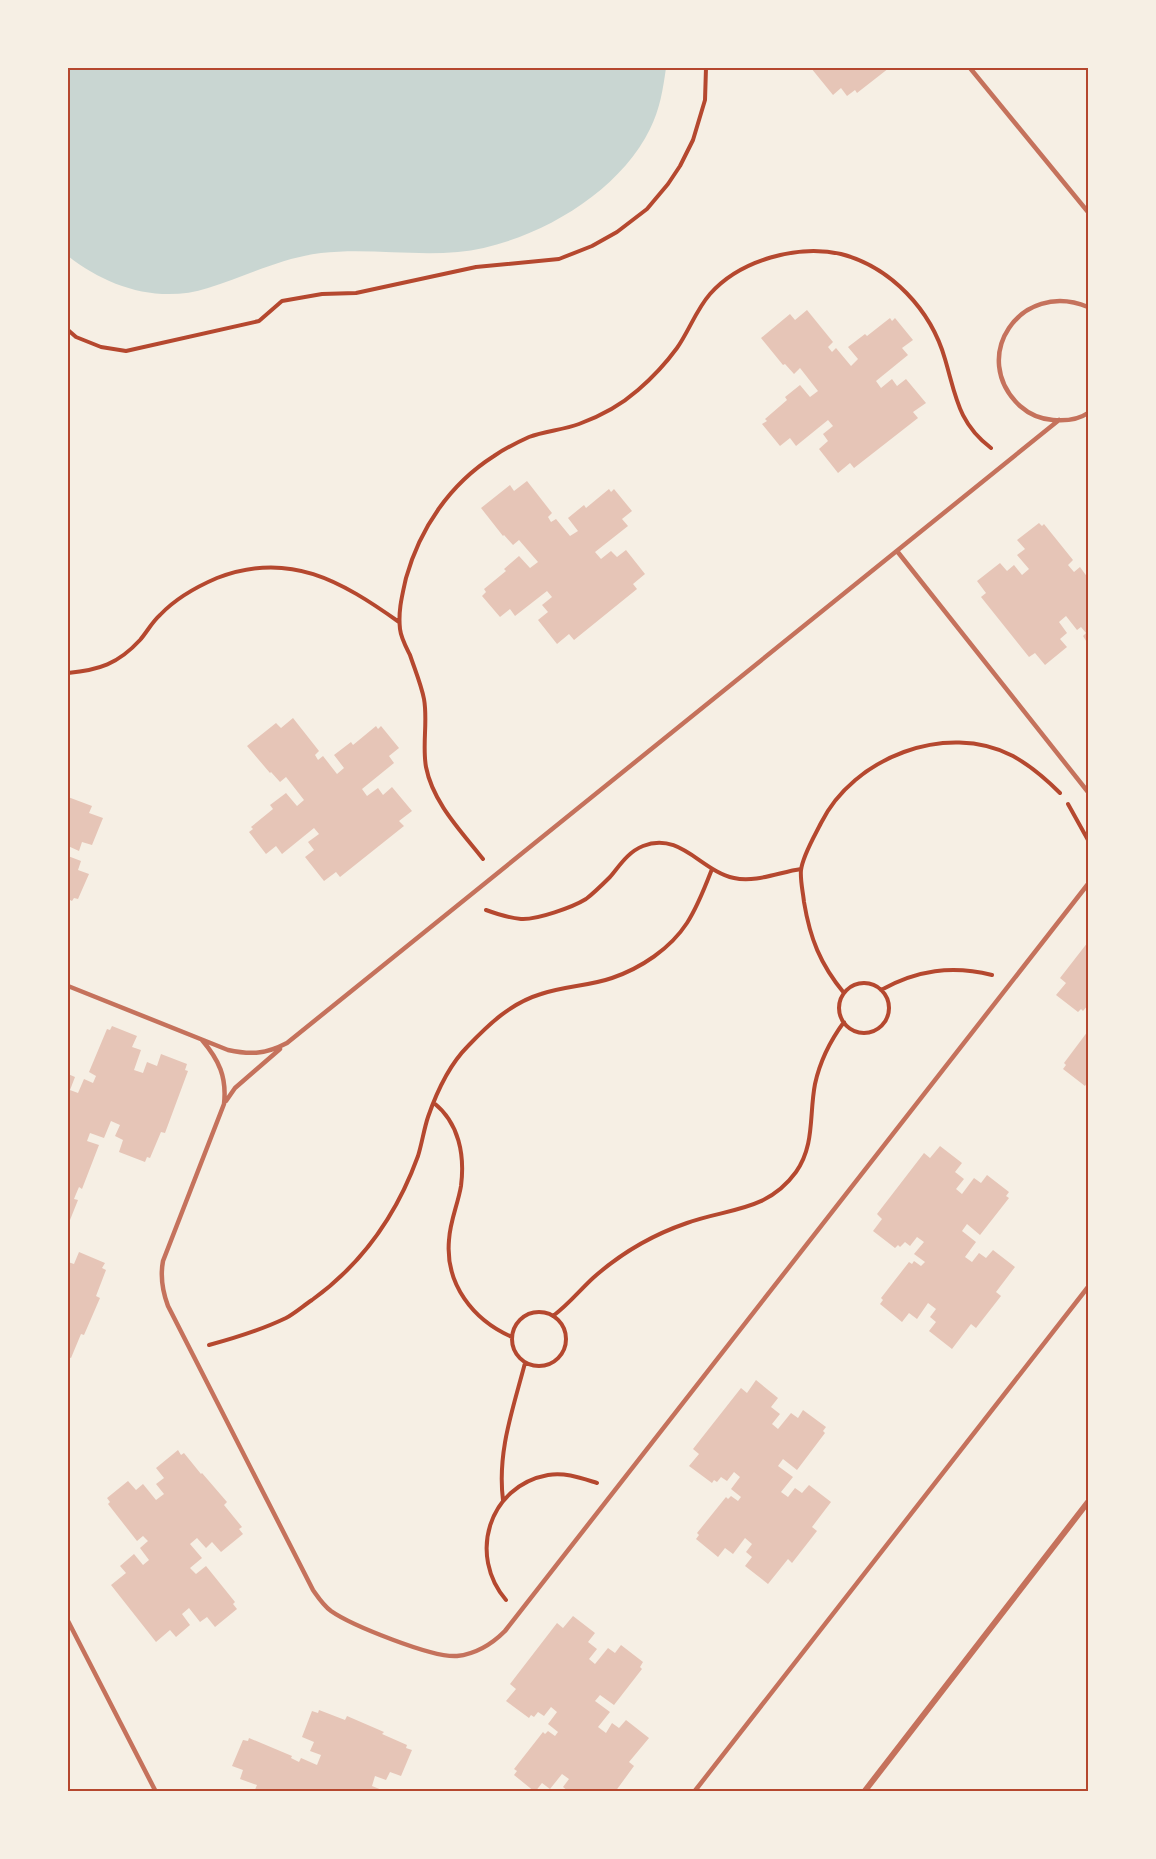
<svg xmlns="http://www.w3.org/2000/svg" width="1156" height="1859" font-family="Spectral,serif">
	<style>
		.water { fill: #c9d6d2 }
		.building { fill: #e6c5b7 }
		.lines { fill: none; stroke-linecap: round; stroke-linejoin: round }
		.path { stroke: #b5482f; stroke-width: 4 }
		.service { stroke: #c5725c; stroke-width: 4.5 }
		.minor { stroke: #c5725c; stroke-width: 6 }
		.neatline { fill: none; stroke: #b5482f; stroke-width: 2 }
	</style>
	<rect width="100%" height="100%" fill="#f6efe4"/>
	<path class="water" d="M68,68H666C663,89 660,109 650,129C618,195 530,245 458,252C412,256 367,248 321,253C281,258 246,276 208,288C159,304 107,287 68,256Z"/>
	<path class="building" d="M811,68H889L857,93L855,90L847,96L841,88L833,95Z
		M807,310L833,342L828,347L832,352L836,348L851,366L858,359L848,347L865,334L867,336L890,318L892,321L895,318L913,340L902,348L908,355L876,381L881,388L892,379L897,386L906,379L926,403L913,412L918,418L854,468L850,463L838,473L819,449L828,441L823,434L833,426L828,420L796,446L790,438L780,446L762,424L767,421L765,419L787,400L785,397L800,385L810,397L818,391L800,368L794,374L785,364L783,365L761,338L790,314L795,320Z
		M527,481L552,513L548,517L551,522L556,519L570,536L578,531L568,518L584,505L586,508L609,489L611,492L614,489L632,511L622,519L628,526L595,552L601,559L611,551L617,557L626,550L645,574L633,584L637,589L574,640L569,634L557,644L538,620L548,612L542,605L552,597L547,591L515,616L510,609L500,617L482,596L486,592L484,589L506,571L504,569L519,556L530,568L538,562L519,540L513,545L504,535L503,536L481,508L510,485L514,491Z
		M1039,523L1042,526L1044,524L1073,560L1068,565L1074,572L1080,567L1088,578V644L1083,636L1086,633L1081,627L1077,630L1066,616L1059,622L1067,633L1060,639L1067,647L1045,665L1035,653L1029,657L981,597L986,593L977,581L1000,563L1007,571L1014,565L1022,575L1029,569L1017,555L1025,549L1017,540Z
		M293,718L319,751L315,755L318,760L323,756L337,774L344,768L334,755L351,742L353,745L376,726L378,729L381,726L399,748L389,756L394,763L362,789L367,796L378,788L383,795L392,787L412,811L399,821L404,826L340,877L336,872L324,881L305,857L314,850L308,842L319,834L314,828L282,854L276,846L266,854L249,832L253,829L251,827L273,809L270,805L286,793L297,806L304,800L286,777L280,782L271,772L270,773L247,746L276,723L281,728Z
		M68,797L92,806L89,813L103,818L92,845L82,842L79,851L68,846Z
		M68,856L81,861L78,870L89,874L78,899L74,898L72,901L68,899Z
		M1088,942V1005L1083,1011L1081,1009L1078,1012L1056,995L1066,983L1060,978Z
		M112,1026L137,1036L132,1047L141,1050L134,1070L143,1073L147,1062L157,1066L161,1054L187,1064L185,1070L188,1071L165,1133L161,1132L150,1158L147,1157L145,1162L119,1152L123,1140L115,1136L120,1125L111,1121L104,1138L90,1133L87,1141L99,1145L82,1189L79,1187L76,1194L74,1199L78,1200L68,1225V1074L75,1077L70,1090L78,1093L84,1079L93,1083L96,1076L89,1072L107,1029L110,1030Z
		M1088,1031V1081L1085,1086L1063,1069L1066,1065L1064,1063Z
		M940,1146L962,1163L955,1172L964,1179L956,1189L962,1194L974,1178L981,1183L987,1175L1009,1192L1006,1196L1009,1198L980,1235L967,1224L962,1231L976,1242L965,1257L972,1262L979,1253L986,1258L993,1250L1015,1267L996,1292L1001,1296L976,1328L971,1324L952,1349L929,1331L936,1322L930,1317L936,1309L928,1303L917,1319L909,1313L902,1322L880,1304L883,1300L881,1298L909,1262L912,1264L914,1261L921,1266L925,1262L914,1254L924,1242L917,1237L910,1246L905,1242L900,1247L898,1245L895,1248L873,1231L882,1219L877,1214L924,1153L930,1158Z
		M79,1252L105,1263L102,1268L106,1270L96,1296L100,1298L84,1335L81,1334L71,1358L68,1357V1262L74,1264Z
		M756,1380L778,1398L771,1407L780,1414L772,1424L778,1429L791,1413L798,1418L803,1410L826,1427L823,1431L825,1433L797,1470L783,1459L778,1466L793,1477L781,1492L788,1497L795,1488L802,1493L809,1485L831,1502L812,1527L817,1531L792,1563L788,1559L768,1584L745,1566L752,1557L746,1552L752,1544L745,1538L733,1554L725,1548L718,1557L696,1539L699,1535L697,1533L726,1497L728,1499L731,1496L738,1501L741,1497L731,1489L740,1477L734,1472L727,1481L721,1477L717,1482L714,1480L712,1483L689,1466L699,1454L693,1449L741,1388L747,1393Z
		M178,1450L181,1455L184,1453L201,1474L202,1473L227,1502L224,1505L242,1527L239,1529L243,1534L221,1552L212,1542L206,1548L197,1538L190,1544L202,1558L190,1568L196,1574L206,1566L235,1602L233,1604L237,1609L215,1627L207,1617L200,1622L189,1608L182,1614L190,1625L176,1637L170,1630L156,1642L111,1585L126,1573L120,1566L134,1554L143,1565L149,1560L140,1548L148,1541L143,1536L137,1541L108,1504L110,1502L107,1498L128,1481L136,1490L143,1484L156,1500L164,1494L156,1484L164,1478L156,1468Z
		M573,1616L595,1633L588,1642L597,1649L589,1659L595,1664L608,1648L615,1653L621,1645L643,1662L640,1667L642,1669L614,1705L600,1695L595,1701L610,1712L598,1727L606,1733L612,1723L619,1728L626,1720L649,1738L629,1762L634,1766L615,1792H569L563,1787L569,1779L562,1774L550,1789L542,1783L535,1792L514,1775L517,1771L514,1769L543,1732L545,1734L548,1731L555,1736L558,1732L548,1724L557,1712L551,1707L544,1716L538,1712L534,1717L531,1715L529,1718L506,1701L516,1689L510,1684L557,1623L563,1628Z
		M319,1710L345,1720L347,1716L384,1732L382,1734L407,1745L406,1748L412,1750L401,1776L390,1772L386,1780L375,1776L372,1786L387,1792H254L257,1785L240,1779L243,1770L232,1766L243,1740L248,1741L249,1738L292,1756L291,1758L299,1762L301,1758L317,1765L321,1755L310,1751L314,1742L302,1737L312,1711L318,1713Z"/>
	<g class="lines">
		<path class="path" d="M68,330L76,337L101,347L126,351L259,321L282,301L322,294L356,293L476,267L559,259L592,246L617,232L647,209L668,184L680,166L693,140L705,100L706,68
			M68,673C99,670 118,664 140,640C147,632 152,622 160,615C176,598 196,587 217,578C289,550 341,581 399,622
			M1068,804L1088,840
			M483,859C462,832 433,803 426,767C422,745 428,721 424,699C421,684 415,670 410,655C406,647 401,638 400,629C398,611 402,596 406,578C420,528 450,484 494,456C504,449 518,442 529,437C545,431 563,430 579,424C601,416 621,405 638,390C652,378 666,363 677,348C689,331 696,310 710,294C740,260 798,244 841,254C891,267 931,310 945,359C956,396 958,423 991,448
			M486,910C497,914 510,918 521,919C537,920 573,907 586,899C594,893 603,884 610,877C620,865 628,852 643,846C680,831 701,871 734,878C755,883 780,872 801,869
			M839 1008a25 25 0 1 1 50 0a25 25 0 1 1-50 0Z
			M881,990C917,970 952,965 992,975
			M844,993C820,964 810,938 804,902C803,892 800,880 801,870C803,855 814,837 821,823C853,758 946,721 1013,756C1031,766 1046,779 1060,793
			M434,1103C459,1123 465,1155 461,1186C458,1204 450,1221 449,1240C445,1284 473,1320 512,1337
			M512 1339a27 27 0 1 1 54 0a27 27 0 1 1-54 0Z
			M553,1316C568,1305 579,1291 593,1278C620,1254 652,1235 687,1223C728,1208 767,1212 796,1172C815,1145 809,1115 815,1084C820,1061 830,1041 844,1022
			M209,1345C235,1338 261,1330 286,1318C295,1313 303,1306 312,1300C362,1264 397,1214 418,1156C422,1143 424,1129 428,1117C437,1091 449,1065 468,1046C489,1024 511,1003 541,994C564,986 589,986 612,978C641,968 670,949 687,923C698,906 705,887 712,869
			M503,1500C497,1452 513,1409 525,1363
			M506,1600C468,1556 488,1486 548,1475C565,1472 581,1478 597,1483"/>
		<path class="service" d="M970,68L1088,212
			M1088,307C1020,279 968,358 1020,406C1029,414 1040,419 1053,420C1065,421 1078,420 1088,413
			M897,551L1088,792
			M68,986L228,1050C251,1055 266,1054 287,1043L1059,420
			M202,1040C219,1060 227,1077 224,1104L163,1261C160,1277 162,1290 168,1306L313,1590C318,1597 323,1605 331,1611C351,1625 432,1658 457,1656C476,1654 492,1644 505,1631L1088,884
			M226,1101L235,1088L280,1049
			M68,1621L156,1792
			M694,1792L1088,1287"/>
		<path class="minor" d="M864,1792L1088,1502"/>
	</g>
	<rect width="1156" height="1859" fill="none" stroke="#f6efe4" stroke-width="138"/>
	<rect x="69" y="69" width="1018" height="1721" class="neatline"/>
</svg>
